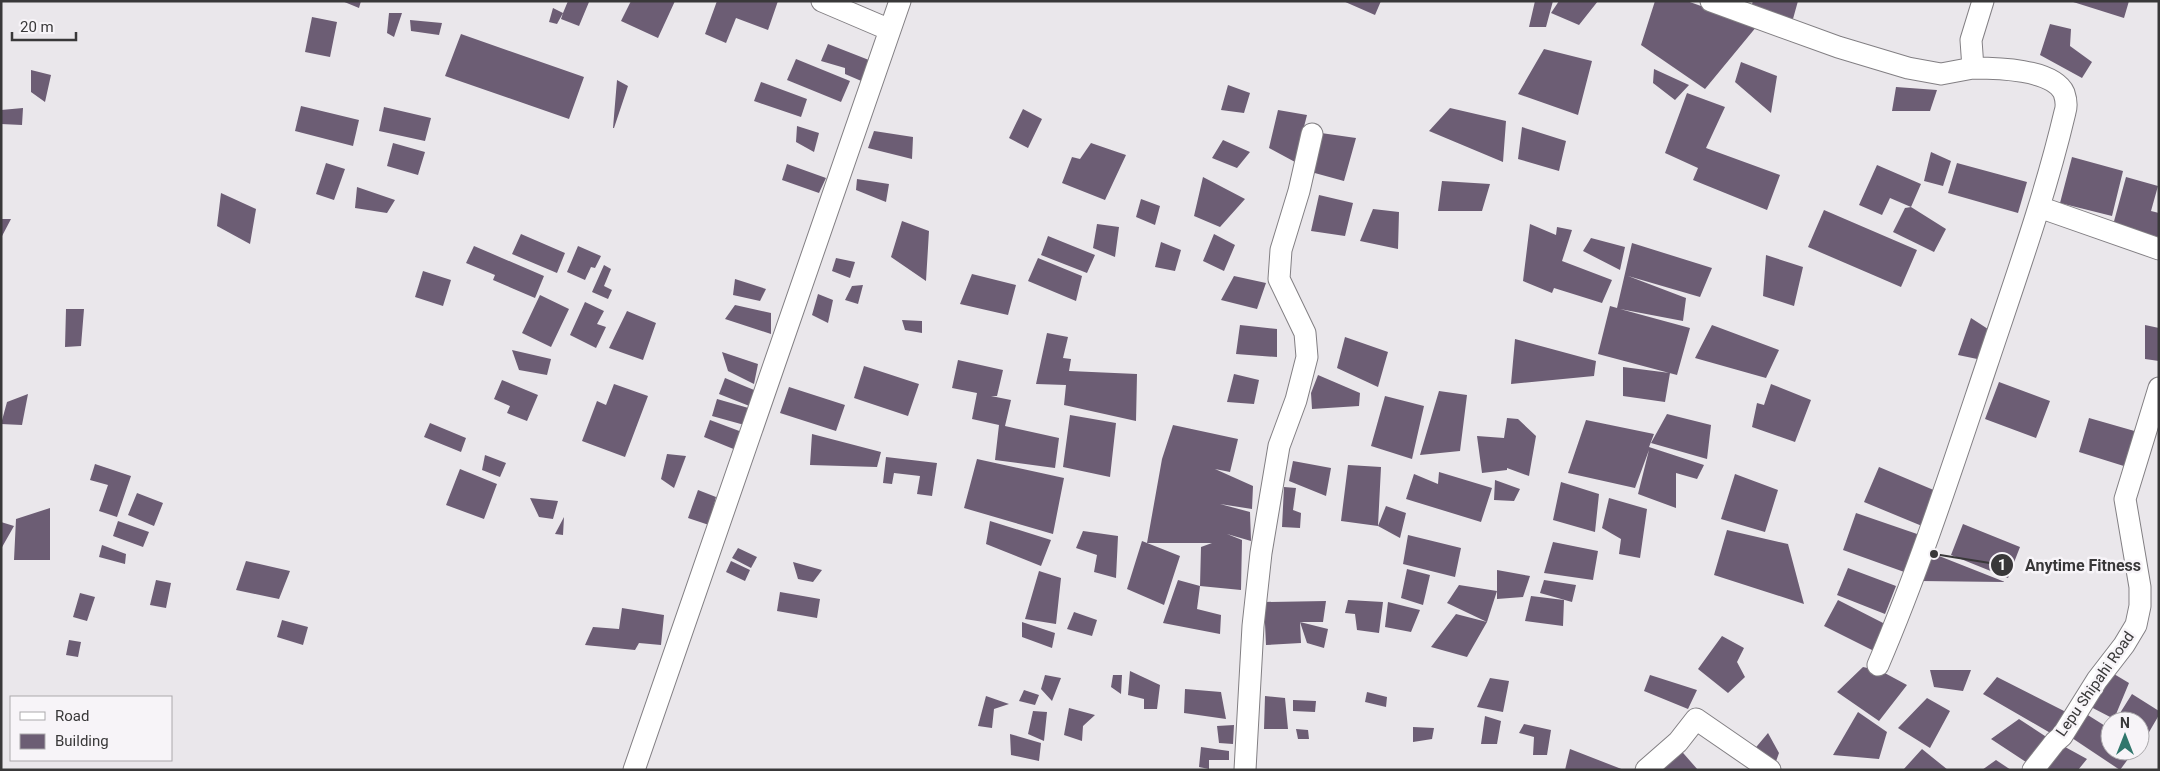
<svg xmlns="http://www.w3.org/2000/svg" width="2160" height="771" font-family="Roboto,sans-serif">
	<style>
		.building { fill: #6c5d74 }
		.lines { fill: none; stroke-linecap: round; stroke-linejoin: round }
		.minor-casing { stroke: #827f83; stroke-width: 23 }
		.minor { stroke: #fff; stroke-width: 21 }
		.labels { text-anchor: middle; stroke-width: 5; stroke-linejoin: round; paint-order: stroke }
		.street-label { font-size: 15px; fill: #393839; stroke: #f7f4f8 }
		.leader { fill: none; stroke: #393839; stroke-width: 2 }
		.callout-dot { fill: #393839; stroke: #f7f4f8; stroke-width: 2 }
		.mark-label { font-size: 15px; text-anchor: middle; font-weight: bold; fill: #fff }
		.callout-label { font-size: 16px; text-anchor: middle; font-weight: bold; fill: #393839; stroke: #f7f4f8; stroke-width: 5; stroke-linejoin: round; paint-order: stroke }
	</style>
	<rect width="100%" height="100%" fill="#eae7eb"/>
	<path class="building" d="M342,1H361L359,8Z
		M568,1L589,2L579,26L561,19L563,13L557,24L549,22L553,8L563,13Z
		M631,1H675L658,38L621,21Z
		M717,1H778L768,30L736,18L726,43L705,34Z
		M1343,1H1381L1375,15Z
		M1535,1H1553L1546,27H1529Z
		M1559,1H1598L1579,25L1551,13Z
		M1655,1H1687L1757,26L1705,89L1641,45Z
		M1753,1H1798L1791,26L1751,7Z
		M2070,1H2129L2124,18Z
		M389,13H402L394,37L387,33Z
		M312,17L337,22L330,57L305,52Z
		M410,20L442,23L439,35L411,31Z
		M2050,24L2071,29L2070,46L2092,62L2082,78L2040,55Z
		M461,34L584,77L569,119L445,76Z
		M828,44L874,62L866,83L845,74V68L821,61Z
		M1544,49L1592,61L1578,115L1518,94Z
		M796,59L850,81L841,102L787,80Z
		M1741,62L1777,76L1771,113L1735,82Z
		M1654,69L1689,85L1675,100L1653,83Z
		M31,70L51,75L45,102L31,92Z
		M617,80L628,86L614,128H613Z
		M761,82L807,99L801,117L754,101Z
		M1228,85L1250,93L1244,113L1221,110Z
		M1896,87L1937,90L1930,111H1892Z
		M1687,93L1725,107L1706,148L1780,175L1767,210L1693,180L1698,168L1665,153Z
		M301,106L359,120L353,146L295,131Z
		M384,107L431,118L425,141L379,131Z
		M23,108L22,125L1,124V110Z
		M1450,108L1506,121L1503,162L1429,131Z
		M1023,109L1042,119L1028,148L1009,138Z
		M1278,110L1307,115L1295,162L1269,148Z
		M797,126L819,133L814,152L796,142Z
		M1522,127L1566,141L1559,171L1518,159Z
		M874,131L913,137L912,159L868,148Z
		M1321,133L1356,138L1344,181L1311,172Z
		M1223,140L1250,152L1237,168L1212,158Z
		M393,143L425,152L418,175L387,166Z
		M1091,143L1126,155L1105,200L1062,183L1072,157L1080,159Z
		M1931,152L1951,161L1943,186L1924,181Z
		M2072,157L2123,171L2112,216L2060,203Z
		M326,163L345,169L334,200L316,194Z
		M1957,163L2027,182L2018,213L1948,193Z
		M787,164L826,178L819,193L782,180Z
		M1877,165L1921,184L1911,207L1890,198L1882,215L1859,205Z
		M1203,177L1245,199L1220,227L1194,216Z
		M2126,177L2158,186L2151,211L2159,213V237L2113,225Z
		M857,179L889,184L886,202L856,190Z
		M1442,181L1490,184L1482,211H1438Z
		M357,187L395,200L387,213L355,208Z
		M221,193L256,209L250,244L217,226Z
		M1319,195L1353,203L1345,236L1311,231Z
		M1141,199L1160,206L1155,225L1136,217Z
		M1911,207L1946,229L1934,252L1893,232L1905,208Z
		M1373,209L1399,212L1398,249L1360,241Z
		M1824,210L1917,250L1901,287L1808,247Z
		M1,219H11L1,238Z
		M902,221L929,231L926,281L891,257Z
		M1097,224L1119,227L1115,257L1093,248Z
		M1530,224L1556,235L1557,227L1572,230L1562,261L1612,280L1602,303L1554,288L1552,293L1523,281Z
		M521,234L565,253L557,273L512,254Z
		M1214,234L1235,245L1224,271L1203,261Z
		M1048,236L1095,255L1087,273L1041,255Z
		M1591,238L1625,247L1620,270L1583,251Z
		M1161,242L1181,250L1175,271L1155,267Z
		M1632,243L1712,268L1700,297L1628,276L1686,298L1683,321L1620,309L1690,328L1677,375L1598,354L1610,306L1617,308Z
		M474,246L544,276L535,298L493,280L495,275L466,263Z
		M578,246L601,256L595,268L591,267L585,280L567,272Z
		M1766,255L1803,267L1794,306L1763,296Z
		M836,258L855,262L850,278L832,271Z
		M1038,258L1082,276L1076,301L1028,281Z
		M604,265L611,269L604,286L612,290L608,299L592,292Z
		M423,271L451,280L443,306L415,297Z
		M972,274L1016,285L1008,315L960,304Z
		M1234,276L1266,283L1257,309L1221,300Z
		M735,279L766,289L760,301L733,295Z
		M863,285L858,304L845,300L852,286Z
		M818,294L833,300L828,323L812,315Z
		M540,295L569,309L551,347L522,333Z
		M585,302L604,311L597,324L606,327L596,348L570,335Z
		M735,305L771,313V334L725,319Z
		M66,309H84L81,346L65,347Z
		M627,311L656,323L643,360L609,348Z
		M1971,318L1991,331L1982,360L1958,355Z
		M902,320L922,321V333L905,330Z
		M1240,325L1277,329V357L1236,354Z
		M1712,325L1779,350L1766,378L1695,358Z
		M2145,325L2159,328V361L2145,359Z
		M1047,333L1068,337L1063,358L1071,359L1069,371L1137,374L1136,421L1064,405L1066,385L1036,384Z
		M1345,337L1388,352L1378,387L1337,368Z
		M1515,339L1596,361L1594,376L1511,384Z
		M512,350L551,359L547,375L519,370Z
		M722,352L758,364L754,384L728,371Z
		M958,360L1003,370L997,396H991L1011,400L1005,426L1059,438L1055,468L995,460L999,425L972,419L977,393L952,388Z
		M864,366L919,384L908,416L854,398Z
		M1623,367L1670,373L1665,402L1623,396Z
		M1234,374L1259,380L1254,404L1227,402Z
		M1318,375L1360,393L1359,406L1312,409L1311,393Z
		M725,378L759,392L752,407L719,394Z
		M502,380L538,395L527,421L507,413L510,406L494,399Z
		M1999,382L2050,401L2036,438L1985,419Z
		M614,384L648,396L625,457L582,441L597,401L606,405Z
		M1771,384L1811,400L1795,442L1752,427L1757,403L1764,405Z
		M789,387L845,405L836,431L780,413Z
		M1439,391L1467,395L1460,451L1420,455Z
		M28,394L22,425L1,424L7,402Z
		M1385,396L1424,406L1412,459L1371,446Z
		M717,399L752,409L748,426L712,416Z
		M1667,414L1711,425L1707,459L1651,443Z
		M1070,415L1116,423L1110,477L1063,467Z
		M1507,418L1518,419L1536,436L1529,476L1507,468V470L1482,473L1477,436L1504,438Z
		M2089,418L2138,432L2127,467L2079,452Z
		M710,420L742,432L736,450L704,437Z
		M1586,420L1654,434L1649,447L1704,465L1697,479L1676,473V508L1638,494L1649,450L1635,488L1568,473Z
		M430,423L466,438L461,452L424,437Z
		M1173,425L1238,439L1230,472L1215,469L1253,486L1252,509L1220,504L1250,512L1251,541L1227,534L1242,540L1241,590L1200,586L1201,547L1212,543H1147L1162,459Z
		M812,434L881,452L877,467L810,465Z
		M667,454L686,456L674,488L661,479Z
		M485,455L506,463L500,477L482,470Z
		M886,457L937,463L932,496L917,494L920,476L894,473L892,484L883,483Z
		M977,459L1064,478L1053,534L964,508Z
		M1293,461L1331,468L1326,496L1289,481Z
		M95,464L131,476L117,517L99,511L108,485L90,480Z
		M1348,465L1381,467L1378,526L1341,521Z
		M1879,467L1936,491L1922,526L1864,502Z
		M460,469L497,484L484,519L446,505Z
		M1439,472L1492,488L1481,522L1406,499L1414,474L1438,484Z
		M1735,474L1778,490L1765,532L1721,519Z
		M1495,480L1520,489L1514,501L1494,500Z
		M1561,482L1599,494L1595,532L1553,520Z
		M1284,487L1296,488L1293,510L1301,513L1300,528L1282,527Z
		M698,490L716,497L709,525L688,518Z
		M137,493L163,503L154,526L128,515Z
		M530,498L558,501L553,519L539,517Z
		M1609,498L1647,509L1640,558L1619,554L1621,539L1602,528Z
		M1386,506L1406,513L1400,538L1378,526Z
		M50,508V560H14L16,519Z
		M1856,513L1920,535L1907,573L1843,550Z
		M564,517L563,535L555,534Z
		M118,521L149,532L143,547L113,536Z
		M990,521L1051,540L1041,566L986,544Z
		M1,522L14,526L1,549Z
		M1963,524L2020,547L2008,578L1951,555Z
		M1727,530L1788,544L1804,604L1714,575Z
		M1083,531L1118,536L1116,578L1094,572L1097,555L1076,548Z
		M1408,535L1461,548L1455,577L1403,564Z
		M1142,541L1180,556L1164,605L1127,589Z
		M1553,542L1598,551L1593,580L1544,573Z
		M102,545L126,554L125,564L99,557Z
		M738,548L757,557L751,568L732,558Z
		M1934,554L2005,582L1920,581Z
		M246,561L290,571L279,599L236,590Z
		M731,561L750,570L745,581L726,572Z
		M793,562L822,570L813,582L798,579Z
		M1848,568L1896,586L1885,614L1837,595Z
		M1407,569L1430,575L1423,605L1401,598Z
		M1497,570L1530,576L1523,597L1497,599Z
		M1039,571L1061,578L1056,624L1025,619Z
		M156,580L171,583L166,608L150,605Z
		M1178,580L1200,586L1197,609L1221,615L1220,634L1163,623Z
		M1544,580L1576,585L1572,602L1540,593Z
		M1459,585L1497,591L1487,622L1447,603Z
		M780,592L820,599L817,618L777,611Z
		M80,593L95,597L87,621L73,617Z
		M1531,596L1564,600L1563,626L1525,621Z
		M1348,600L1383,602L1379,633L1357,630L1355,614L1345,613Z
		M1838,600L1887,625L1874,651L1824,626Z
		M1326,601L1323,622H1300L1301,643L1266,645L1264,602Z
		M1388,602L1420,610L1411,632L1385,627Z
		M622,608L664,615L661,645L639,643L635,650L585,645L593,627L619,629Z
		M1074,612L1097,620L1092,636L1067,629Z
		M1456,614L1487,622L1467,657L1431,647Z
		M282,620L308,627L303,645L277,637Z
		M1022,622L1055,633L1052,648L1022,637Z
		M1300,622L1328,629L1324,648L1307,643Z
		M1722,636L1744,648L1737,662L1745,677L1728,693L1698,669Z
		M69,640L81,642L78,657L66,655Z
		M1863,667L1881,671L1907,685L1879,721L1837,692Z
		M1930,670H1971L1963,691L1934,687Z
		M1130,671L1160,685L1157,709H1144V699L1128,695Z
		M2109,671L2129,683L2114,719L2087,705Z
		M1045,675L1061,678L1052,701L1041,689Z
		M1113,675H1122L1121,694L1111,687Z
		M1650,675L1697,690L1688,709L1644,691Z
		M1997,677L2066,712L2059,738L1983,694Z
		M1490,678L1509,681L1503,712L1477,707Z
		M1185,689L1221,692L1226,719L1184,713Z
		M1024,690L1039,695L1035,705L1019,701Z
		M1367,692L1387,697L1386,707L1365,702Z
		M2132,694L2159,711V715L2145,739L2140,736V721H2115Z
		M986,696L1009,704L994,709L992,728L978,726Z
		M1265,696L1285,698L1288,729H1264Z
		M1927,698L1950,711L1930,748L1898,728Z
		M1293,700L1316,701L1315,712L1293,711Z
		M1069,708L1095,715L1083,726L1082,741L1064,735Z
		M1033,711L1047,712L1044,741L1028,734Z
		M1858,712L1887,732L1879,759L1833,755Z
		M2083,712L2110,729V751H2134L2120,770L2069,736Z
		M1485,716L1501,721L1497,744H1481Z
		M2019,719L2048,738L2029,764L1991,739Z
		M1524,724L1551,730L1547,755H1533L1534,737L1519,733Z
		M1234,725L1233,744L1219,743L1217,726Z
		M1413,727L1434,728L1432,739L1413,742Z
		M1296,729L1308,730L1309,739H1298Z
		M1768,733L1779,753L1774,767L1752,752Z
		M1010,734L1041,743L1039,761L1011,755Z
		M2056,742L2087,759L2078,770H2042Z
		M1677,746L1698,770H1652Z
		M1201,747L1229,751V760H1209V769L1199,767Z
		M1570,749L1624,770H1565Z
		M1922,749L1948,770H1903Z
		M1996,760L2011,770H1982Z"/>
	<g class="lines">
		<defs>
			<path id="minor" d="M822,1L890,30
				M1711,1L1838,47L1908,68L1941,74L1973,68
				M2039,207L2159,249
				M1878,665C1920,567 1953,465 1987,364C2015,280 2045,197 2065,112C2067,106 2066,99 2064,93C2053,69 1996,68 1973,68L1971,40L1983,1
				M634,770L900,1
				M1245,770L1253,626L1261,553L1279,446L1296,400L1307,357L1305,333L1279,279L1281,250L1299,191L1312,134
				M1646,770L1678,742L1696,719L1770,770
				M2033,770L2055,742L2062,736L2097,680L2124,645L2136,625L2140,606V587L2125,499L2159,388"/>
		</defs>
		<use href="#minor" class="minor-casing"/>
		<use href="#minor" class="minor"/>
	</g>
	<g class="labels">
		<g class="street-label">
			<text transform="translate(2095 684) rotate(-55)" y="5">Lepu Shipahi Road</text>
		</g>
	</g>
	<path class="leader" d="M1934 554L2002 565"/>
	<g class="callout-dot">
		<circle cx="1934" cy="554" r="5"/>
		<circle cx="2002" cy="565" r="12"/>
	</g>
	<g class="mark-label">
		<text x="2002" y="570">1</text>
	</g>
	<g class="callout-label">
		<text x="2083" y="571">Anytime Fitness</text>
	</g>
	<rect width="2160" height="771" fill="none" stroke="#393839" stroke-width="5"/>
	<rect x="10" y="696" width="162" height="65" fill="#f7f4f8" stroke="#aba9ac"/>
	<rect x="20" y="712" width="25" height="8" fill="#ffffff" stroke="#aba9ac"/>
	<text x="55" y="721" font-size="15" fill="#393839">Road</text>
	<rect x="20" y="734" width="25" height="15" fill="#6c5d74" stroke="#aba9ac"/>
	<text x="55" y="746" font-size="15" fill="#393839">Building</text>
	<g transform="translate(2125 736)"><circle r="24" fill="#f7f4f8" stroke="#aba9ac"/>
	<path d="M0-4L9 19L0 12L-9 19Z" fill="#30766c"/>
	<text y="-8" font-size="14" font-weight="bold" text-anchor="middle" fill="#393839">N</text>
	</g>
	<path d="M12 32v8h64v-8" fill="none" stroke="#393839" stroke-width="2.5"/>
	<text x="20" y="32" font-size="15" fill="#393839" stroke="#f7f4f8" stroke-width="4" paint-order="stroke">20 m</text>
</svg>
